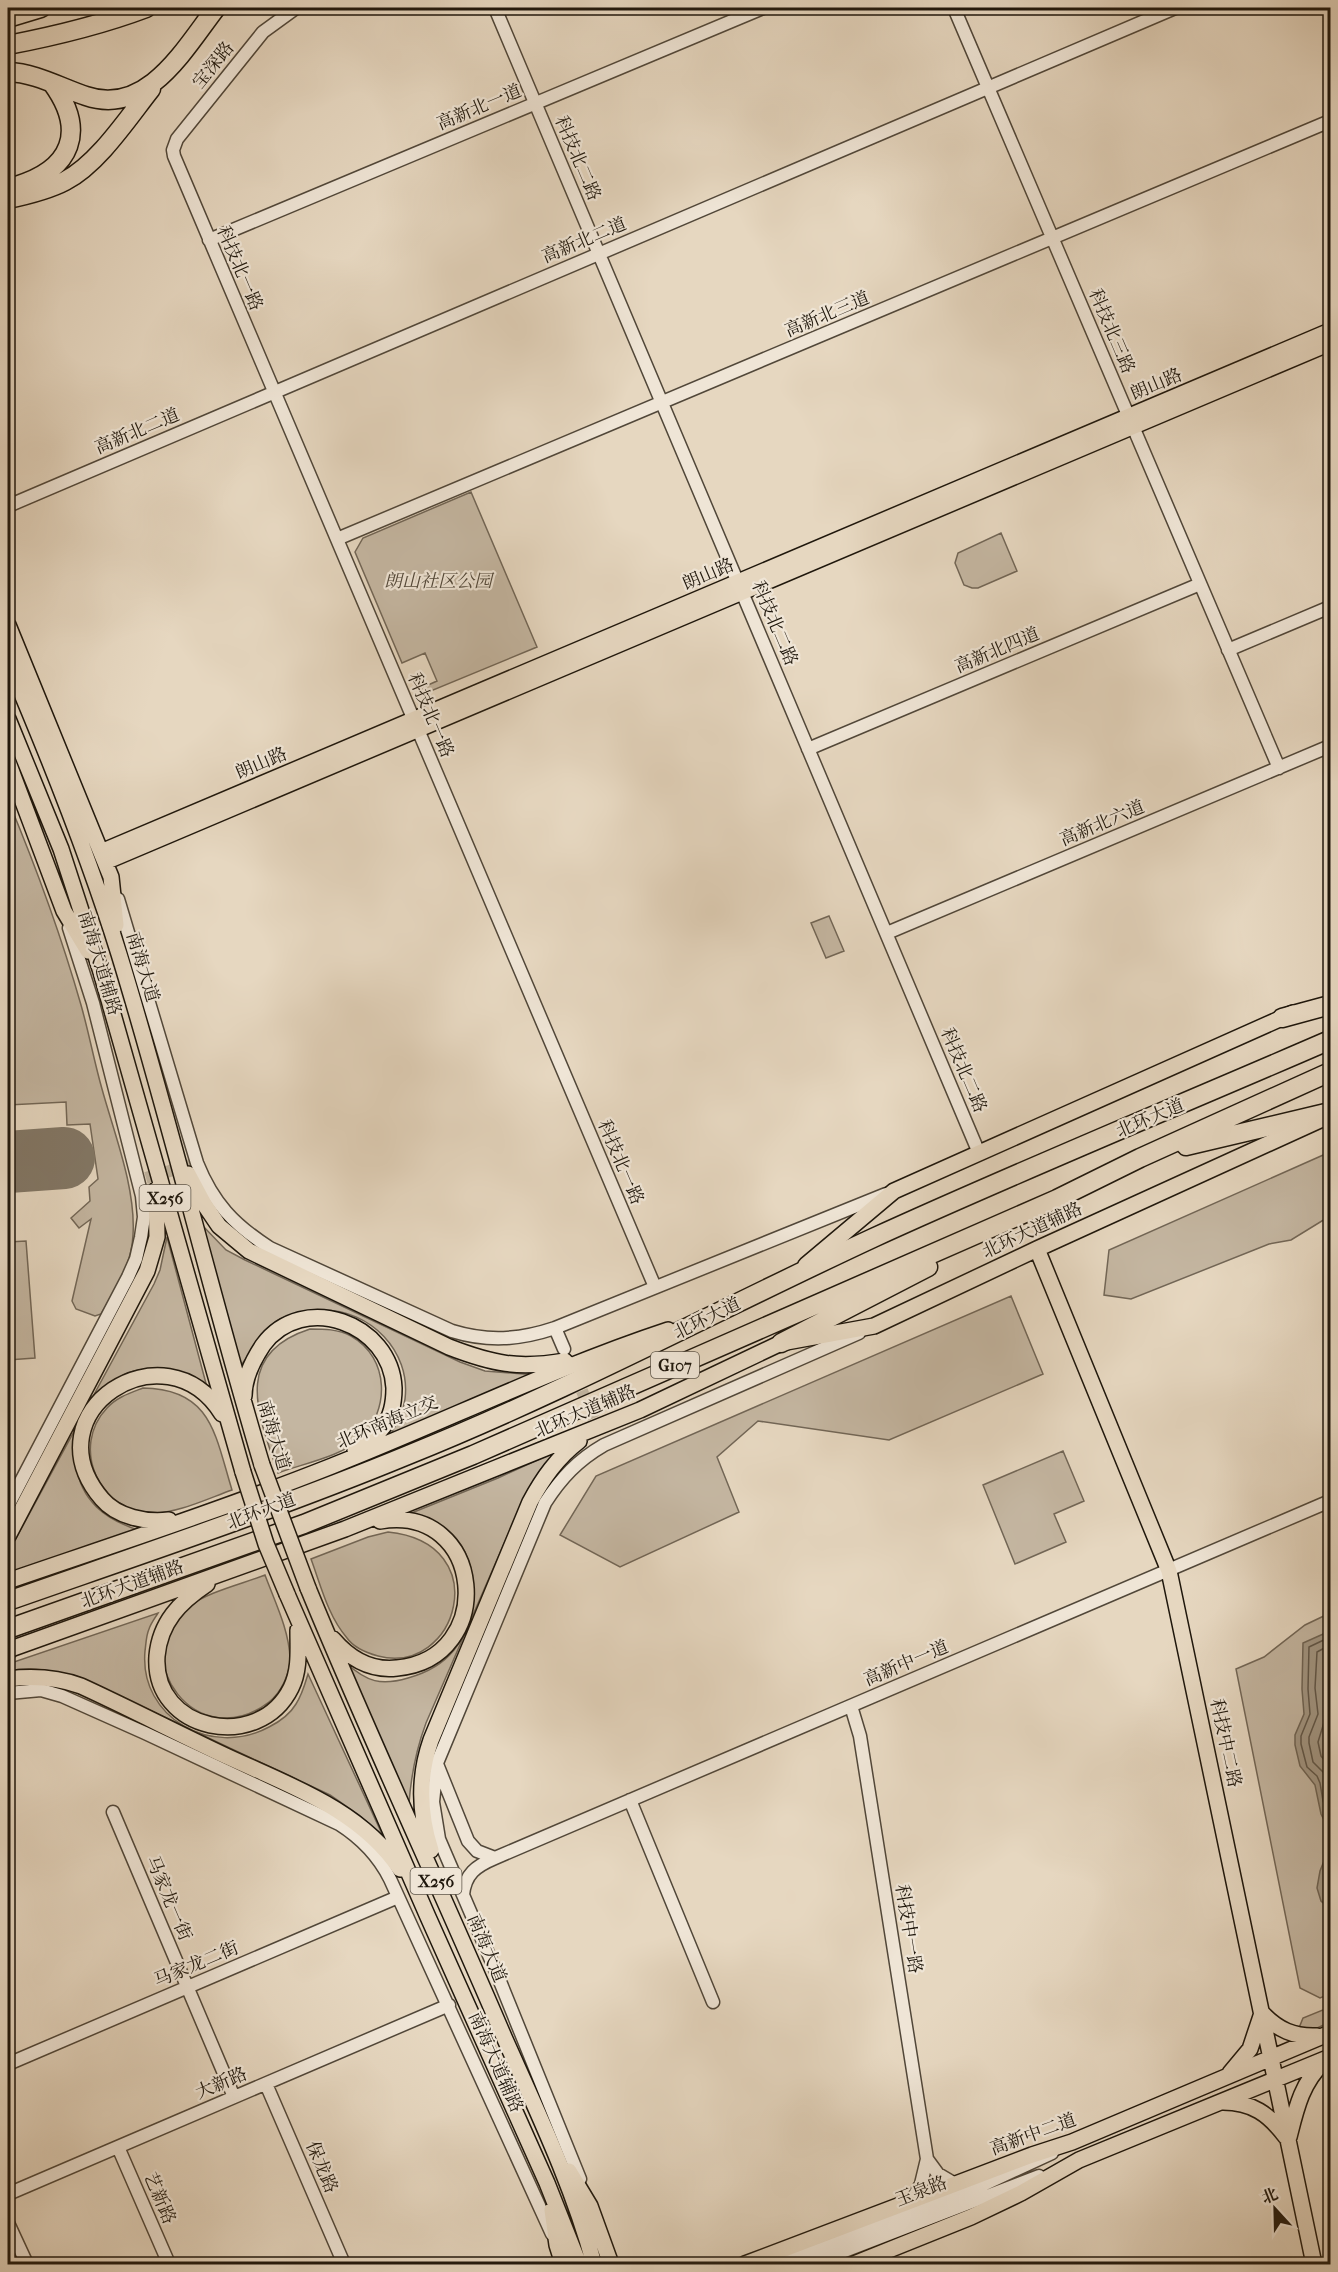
<svg xmlns="http://www.w3.org/2000/svg" width="1338" height="2272" font-family="'IM FELL French Canon','Noto Serif SC',serif">
	<style>
		.green { fill: #c4b6a1; stroke: #726656; stroke-width: 1.5 }
		.water { fill: #a29683; stroke: #6e6353; stroke-width: 1.5 }
		.lines { fill: none; stroke-linecap: round; stroke-linejoin: round }
		.shore { stroke: #605648; stroke-width: 1.5 }
		.runway { stroke: #827766; stroke-width: 62 }
		.minor-tunnel { stroke: #beb19c; stroke-width: 12; stroke-dasharray: 12 6; stroke-linecap: butt }
		.minor-casing { stroke: #514739; stroke-width: 15 }
		.major-casing { stroke: #1f170c; stroke-width: 18 }
		.highway-casing { stroke: #1f170c; stroke-width: 21 }
		.minor { stroke: #efe5d6; stroke-width: 12 }
		.major { stroke: #e6d7c0; stroke-width: 15 }
		.highway { stroke: #e6d7c0; stroke-width: 18 }
		.major-bridge-casing { stroke: #1f170c; stroke-width: 18; stroke-linecap: butt }
		.major-bridge { stroke: #e6d7c0; stroke-width: 15 }
		.labels { text-anchor: middle; stroke-width: 4.5; stroke-linejoin: round; paint-order: stroke }
		.shield { fill: #efe5d6; stroke: #5d5549; stroke-width: 1.5 }
		.shield-label { font-size: 16px; font-weight: bold; fill: #1f170c }
		.street-label { font-size: 18px; fill: #1f170c; stroke: #efe5d6 }
		.park-label { font-size: 18px; font-style: italic; fill: #514739; stroke: #efe5d6 }
	</style>
	<rect width="100%" height="100%" fill="#e6d7c0"/>
	<filter id="stains"><feTurbulence type="fractalNoise" baseFrequency=".00333" numOctaves="4"/><feColorMatrix values="0 0 0 0 .2 0 0 0 0 .09 0 0 0 0 .02 0 0 0 .5 -.17"/></filter>
	<radialGradient id="worn" r=".72"><stop offset=".6" stop-color="#630" stop-opacity="0"/><stop offset="1" stop-color="#630" stop-opacity=".3"/></radialGradient>
	<path class="green" d="M471,492L537,647L426,693L419,689L437,681L425,653L402,663L355,552L363,538Z
		M1001,533L1017,571L978,588H972L964,585L955,563L958,553Z
		M8,800C36,867 61,935 81,1005C89,1033 94,1061 102,1089C114,1133 136,1188 133,1235C132,1264 116,1288 101,1314L95,1316L76,1309L72,1301L91,1219L79,1228L71,1218L90,1201L89,1187L98,1179L90,1124L67,1125L66,1102L8,1105Z
		M829,916L844,951L826,958L811,923Z
		M1330,1152V1216L1291,1240L1269,1244L1131,1299L1104,1295L1109,1250Z
		M202,1225L226,1250L245,1260L460,1362L485,1371L536,1375L389,1437C396,1425 403,1414 405,1399C411,1351 370,1310 323,1310C305,1310 290,1313 275,1322C257,1334 253,1351 241,1365Z
		M167,1237L208,1391C183,1370 140,1358 112,1383C104,1390 98,1405 92,1414C87,1423 78,1433 75,1442C73,1448 75,1458 76,1465C81,1501 105,1519 138,1530L8,1575V1553L154,1284L160,1270Z
		M26,1241L35,1358L8,1360V1242Z
		M1011,1296L1043,1374L889,1440L758,1421L717,1457L739,1512L620,1567L560,1535L596,1476Z
		M310,1329C324,1329 338,1329 351,1336C390,1358 390,1411 360,1439C342,1456 302,1464 278,1473C258,1414 232,1354 310,1329Z
		M143,1388C212,1389 215,1435 232,1490C209,1498 176,1514 152,1513C99,1512 70,1447 107,1408C117,1397 130,1393 143,1388Z
		M557,1451L541,1469L520,1507L426,1723C416,1750 411,1775 409,1804L346,1663C367,1682 381,1686 408,1678C426,1673 442,1665 454,1650C481,1617 482,1552 443,1527C433,1520 421,1518 409,1514L498,1478Z
		M1063,1451L1084,1501L1054,1514L1066,1542L1015,1564L983,1485Z
		M388,1532C497,1543 457,1677 378,1656C367,1653 354,1648 347,1638C328,1616 321,1586 311,1559L368,1537Z
		M265,1575C275,1602 289,1630 290,1658C290,1674 281,1693 269,1702C197,1757 124,1657 188,1607C207,1592 242,1584 265,1575Z
		M158,1613C155,1618 151,1623 149,1629C146,1636 146,1644 145,1651C139,1718 212,1758 269,1727C279,1722 290,1714 296,1704C302,1695 305,1684 308,1674L383,1836L359,1815L330,1795L79,1677C55,1671 32,1666 8,1671V1664Z
		M1330,1613V1994L1320,1998L1300,1988L1236,1669L1264,1657L1305,1625Z
		M1330,2007V2022L1313,2030L1299,2028L1303,2018Z"/>
	<path class="water" d="M1330,1631V1909L1321,1901L1317,1888L1320,1871L1330,1846L1327,1826L1321,1814L1315,1785L1300,1766L1295,1745V1735L1304,1714L1302,1689L1303,1643Z"/>
	<g class="lines">
		<path class="shore" d="M1330,1637L1309,1647L1308,1689L1310,1714L1301,1736V1744L1307,1767L1317,1776L1320,1783L1323,1801L1330,1820
			M1330,1645L1317,1652L1315,1688L1318,1714L1309,1737V1743L1313,1762L1323,1772L1327,1780L1330,1798
			M1330,1655L1326,1658L1324,1668L1326,1716L1318,1742L1321,1756L1330,1767"/>
		<path class="runway" d="M8,1162L64,1158"/>
		<path class="minor-tunnel" d="M146,1178L190,1165
			M575,1374L601,1437"/>
		<defs>
			<path id="minor" d="M296,8L263,32L177,139L173,150L174,156L655,1287
				M495,8L979,1153
				M954,8L1279,768
				M209,240L763,8
				M8,506L1175,8
				M337,539L1330,121
				M1228,650L1330,607
				M808,749L1200,584
				M118,899L197,1163C213,1203 234,1225 270,1248L452,1331C488,1342 519,1340 555,1328L886,1194
				M887,933L1330,746
				M555,1328L564,1349
				M8,1506L128,1277L136,1259L141,1237L144,1217L142,1196L93,1003L69,928
				M8,1693L41,1690L62,1696L145,1733L339,1824C361,1838 378,1855 390,1879L552,2234
				M851,1706L860,1736L927,2159L921,2184L912,2200
				M437,1764L468,1841L477,1851L495,1858
				M630,1800L713,2002
				M113,1812L234,2097
				M463,1895C465,1874 476,1866 495,1858L1330,1501
				M8,2064L398,1897
				M266,2084L344,2264
				M118,2147L169,2264
				M927,2159L938,2174L955,2184
				M580,2179L497,1974L439,1839L433,1802L437,1763L545,1503C561,1478 578,1460 604,1445L859,1333
				M8,2194L449,2005
				M8,2223L27,2264
				M778,2264L959,2196L1052,2153
				M811,2264L1039,2176"/>
			<path id="major" d="M8,625L111,877L116,925
				M8,661C49,757 88,854 119,954C171,1123 211,1295 262,1465
				M8,719L61,849L101,972L243,1472
				M8,762L64,911L88,951
				M101,852L1330,331
				M105,862L1330,343
				M188,1174L204,1204L219,1226L249,1251L449,1347C493,1364 518,1369 565,1361
				M1037,1249L1169,1571L1314,2264
				M806,1265L894,1191L1293,1013
				M244,1396C244,1378 253,1360 263,1345C303,1291 391,1323 394,1388C394,1401 392,1416 383,1427C376,1437 365,1443 355,1450
				M169,1520C147,1523 117,1517 102,1499C28,1412 165,1323 222,1414
				M8,1536L147,1271L157,1237L156,1190
				M8,1581C116,1544 226,1508 332,1466C444,1422 553,1368 668,1330
				M207,1584C180,1602 160,1622 157,1656C152,1732 259,1753 291,1688C300,1670 298,1650 298,1630
				M308,1588C370,1739 440,1887 504,2037C537,2111 573,2186 594,2264
				M287,1594L428,1917L547,2183L579,2264
				M333,1639C350,1659 371,1671 397,1668C498,1659 485,1503 380,1521
				M8,1650L345,1529L640,1410L781,1343L874,1326L1037,1249L1320,1120
				M8,1679C33,1676 56,1677 81,1686C129,1708 177,1733 226,1756C288,1785 360,1809 400,1869
				M431,1850C419,1813 418,1777 431,1740L530,1502C543,1478 557,1458 579,1441
				M1262,2013C1278,2030 1294,2037 1317,2036
				M1230,2073L1250,2049L1261,2016
				M1223,2102C1252,2102 1269,2114 1286,2137
				M1289,2137C1296,2109 1302,2082 1324,2062
				M569,2171L590,2206L611,2264
				M552,2210L557,2245L563,2264
				M745,2264L1032,2155L1072,2142L1330,2033
				M854,2264L971,2217L1021,2193L1079,2160L1330,2057"/>
			<path id="highway" d="M8,18L41,8
				M8,45C55,36 101,25 146,8
				M8,72C36,73 59,87 86,96C147,117 185,48 216,8
				M16,186C72,169 87,131 52,83
				M8,199C27,195 48,190 65,181C98,164 128,118 151,89
				M1282,1018L1330,1005
				M1186,1146L1330,1112
				M781,1343L928,1267
				M8,1601C142,1554 277,1509 408,1455C567,1391 718,1310 873,1238C1024,1169 1178,1106 1330,1040
				M8,1629L304,1524L473,1455L1057,1199L1140,1158L1330,1072
				M8,1650V1649"/>
		</defs>
		<use href="#minor" class="minor-casing"/>
		<use href="#major" class="major-casing"/>
		<use href="#highway" class="highway-casing"/>
		<use href="#minor" class="minor"/>
		<use href="#major" class="major"/>
		<use href="#highway" class="highway"/>
		<defs>
			<path id="major-bridge" d="M262,1465L308,1588
				M243,1472L266,1544L287,1594"/>
		</defs>
		<use href="#major-bridge" class="major-bridge-casing"/>
		<use href="#major-bridge" class="major-bridge"/>
	</g>
	<g class="labels">
		<g class="shield">
			<rect x="139.5" y="1185" width="51" height="26" rx="4.5"/>
			<rect x="651" y="1352" width="48" height="26" rx="4.5"/>
			<rect x="410.5" y="1868" width="51" height="26" rx="4.5"/>
		</g>
		<g class="shield-label">
			<text x="165" y="1204">X256</text>
			<text x="675" y="1371">G107</text>
			<text x="436" y="1887">X256</text>
		</g>
		<g class="street-label">
			<text transform="translate(213 65) rotate(-51)" y="6">宝深路</text>
			<text transform="translate(479 107) rotate(-23)" y="6">高新北一道</text>
			<text transform="translate(578 158) rotate(67)" y="6">科技北二路</text>
			<text transform="translate(584 240) rotate(-23)" y="6">高新北二道</text>
			<text transform="translate(240 268) rotate(67)" y="6">科技北一路</text>
			<text transform="translate(827 314) rotate(-23)" y="6">高新北三道</text>
			<text transform="translate(1112 331) rotate(67)" y="6">科技北三路</text>
			<text transform="translate(1156 384) rotate(-23)" y="6">朗山路</text>
			<text transform="translate(137 431) rotate(-23)" y="6">高新北二道</text>
			<text transform="translate(708 574) rotate(-23)" y="6">朗山路</text>
			<text transform="translate(775 623) rotate(67)" y="6">科技北二路</text>
			<text transform="translate(997 650) rotate(-23)" y="6">高新北四道</text>
			<text transform="translate(431 715) rotate(67)" y="6">科技北一路</text>
			<text transform="translate(261 763) rotate(-23)" y="6">朗山路</text>
			<text transform="translate(1102 823) rotate(-23)" y="6">高新北六道</text>
			<text transform="translate(100 963) rotate(73)" y="6">南海大道辅路</text>
			<text transform="translate(143 967) rotate(73)" y="6">南海大道</text>
			<text transform="translate(964 1070) rotate(67)" y="6">科技北二路</text>
			<text transform="translate(1150 1118) rotate(-23)" y="6">北环大道</text>
			<text transform="translate(621 1162) rotate(67)" y="6">科技北一路</text>
			<text transform="translate(1032 1230) rotate(-25)" y="6">北环大道辅路</text>
			<text transform="translate(707 1318) rotate(-26)" y="6">北环大道</text>
			<text transform="translate(585 1411) rotate(-23)" y="6">北环大道辅路</text>
			<text transform="translate(387 1422) rotate(-23)" y="6">北环南海立交</text>
			<text transform="translate(274 1435) rotate(73)" y="6">南海大道</text>
			<text transform="translate(261 1511) rotate(-21)" y="6">北环大道</text>
			<text transform="translate(132 1584) rotate(-20)" y="6">北环大道辅路</text>
			<text transform="translate(906 1663) rotate(-23)" y="6">高新中一道</text>
			<text transform="translate(1226 1743) rotate(78)" y="6">科技中二路</text>
			<text transform="translate(169 1898) rotate(67)" y="6">马家龙一街</text>
			<text transform="translate(909 1929) rotate(81)" y="6">科技中一路</text>
			<text transform="translate(487 1948) rotate(67)" y="6">南海大道</text>
			<text transform="translate(196 1964) rotate(-23)" y="6">马家龙二街</text>
			<text transform="translate(496 2062) rotate(66)" y="6">南海大道辅路</text>
			<text transform="translate(221 2083) rotate(-23)" y="6">大新路</text>
			<text transform="translate(1033 2134) rotate(-20)" y="6">高新中二道</text>
			<text transform="translate(322 2167) rotate(67)" y="6">保龙路</text>
			<text transform="translate(921 2191) rotate(-21)" y="6">玉泉路</text>
			<text transform="translate(160 2198) rotate(67)" y="6">艺新路</text>
		</g>
		<g class="park-label">
			<text x="438" y="587">朗山社区公园</text>
		</g>
	</g>
	<rect width="1338" height="2272" fill="none" stroke="#e6d7c0" stroke-width="30"/>
	<rect x="9" y="9" width="1320" height="2254" fill="none" stroke="#1f170c" stroke-width="3"/>
	<rect x="15" y="15" width="1308" height="2242" fill="none" stroke="#1f170c" stroke-width="1.5"/>
	<g transform="translate(1275 2209) rotate(338)" stroke="#efe5d6" stroke-width="4.5" paint-order="stroke">
	<path d="M0-4.5L10 22L0 15L-10 22Z" fill="#1f170c"/>
	<text y="-9" font-size="16" font-weight="bold" text-anchor="middle" fill="#1f170c">北</text>
	</g>
	<rect width="100%" height="100%" filter="url(#stains)"/>
	<rect width="100%" height="100%" fill="url(#worn)"/>
</svg>
